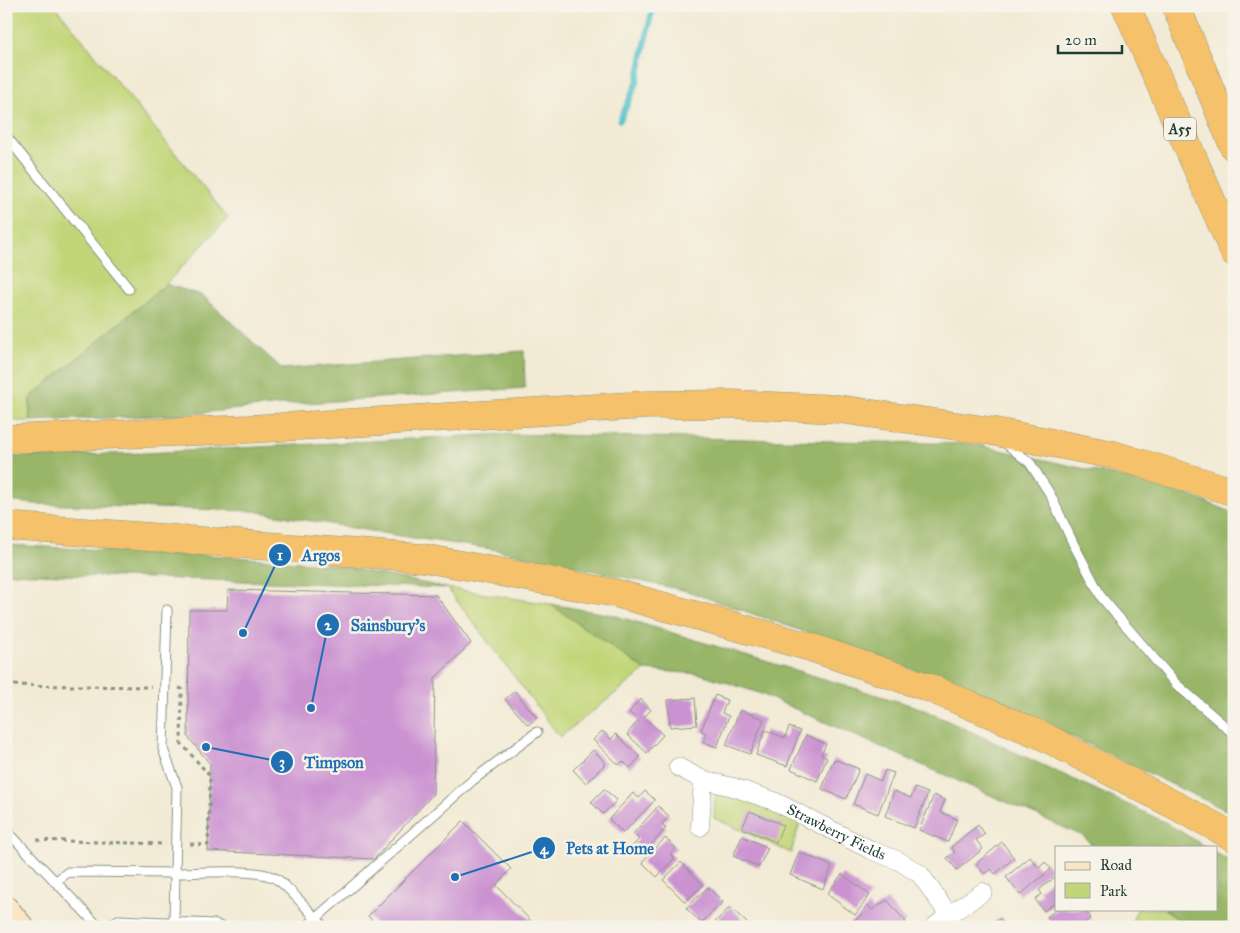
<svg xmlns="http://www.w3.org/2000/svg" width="1240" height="933" font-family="'IM FELL Great Primer',serif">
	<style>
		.green { fill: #c2d578; stroke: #708956 }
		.forest { fill: #99b668; stroke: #5c7a4e }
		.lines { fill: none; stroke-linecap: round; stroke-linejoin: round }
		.stream { stroke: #53c1cb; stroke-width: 6 }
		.building { fill: #cb92d1 }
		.lane-casing { stroke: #889484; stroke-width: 11 }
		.street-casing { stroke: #889484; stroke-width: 19 }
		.secondary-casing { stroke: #889484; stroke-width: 27 }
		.highway-casing { stroke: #889484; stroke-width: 29 }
		.path { stroke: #889484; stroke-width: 3; stroke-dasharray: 4 4; stroke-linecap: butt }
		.lane { stroke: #fff; stroke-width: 9 }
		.street { stroke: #fff; stroke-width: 18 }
		.secondary { stroke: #fbe6c4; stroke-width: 25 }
		.highway { stroke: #f5c16b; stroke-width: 28 }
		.labels { text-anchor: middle; stroke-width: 5; stroke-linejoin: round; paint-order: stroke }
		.shield { fill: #f7f3e8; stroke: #60746a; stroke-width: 1 }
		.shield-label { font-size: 14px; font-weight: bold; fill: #1f3d34 }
		.street-label { font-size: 15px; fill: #1f3d34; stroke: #f7f3e8 }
		.leader { fill: none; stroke: #1f6fb2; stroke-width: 2 }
		.callout-dot { fill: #1f6fb2; stroke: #f7f3e8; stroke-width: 2 }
		.mark-label { font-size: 15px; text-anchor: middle; font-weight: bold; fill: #fff }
		.callout-label { font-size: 16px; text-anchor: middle; font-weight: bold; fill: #1f6fb2; stroke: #f7f3e8; stroke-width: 5; stroke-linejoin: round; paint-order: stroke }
	</style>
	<rect width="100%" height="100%" fill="#f7f3e8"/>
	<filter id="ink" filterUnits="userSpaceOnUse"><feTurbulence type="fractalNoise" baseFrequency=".02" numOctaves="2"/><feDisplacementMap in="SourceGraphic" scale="10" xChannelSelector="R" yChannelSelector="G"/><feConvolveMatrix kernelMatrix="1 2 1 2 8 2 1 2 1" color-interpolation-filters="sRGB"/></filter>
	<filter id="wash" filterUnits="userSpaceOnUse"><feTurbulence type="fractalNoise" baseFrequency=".0096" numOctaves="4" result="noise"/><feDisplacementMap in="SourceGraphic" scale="20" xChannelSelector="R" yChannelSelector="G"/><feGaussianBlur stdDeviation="1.12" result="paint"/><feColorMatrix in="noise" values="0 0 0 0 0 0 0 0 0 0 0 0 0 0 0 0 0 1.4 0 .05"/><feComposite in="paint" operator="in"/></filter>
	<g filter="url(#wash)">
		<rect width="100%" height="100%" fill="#f2ead4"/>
		<path class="green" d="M6,6H55L228,218L166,284L30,398V421H6Z
			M447,588L550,604L645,670L560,737Z
			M725,789L800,822L791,853L714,818L715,799L718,792Z
			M1137,909H1164L1189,927H1130Z"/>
		<path class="forest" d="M166,284L203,296L282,369L524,351L525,388L291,404L177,415L30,421V398Z
			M503,434L973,444L1171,488L1234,513V814L978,692L687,591L492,549L400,536L254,511L36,504L6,501V457L147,453Z
			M6,545L224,556L336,565L447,588L6,573Z
			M550,604L613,615L920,708L1165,822L1206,847H1094L1083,836L759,693L701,674L645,670Z
			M1216,853L1234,863V927H1189L1164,909H1216Z"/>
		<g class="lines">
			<path class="stream" d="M620,120L637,83L653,6"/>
		</g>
		<g id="blocks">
			<path class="building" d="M228,590L436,595L471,643L435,678L433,794L374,859L208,851L210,764L188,737L189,610H227Z
				M515,691L537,718L528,725L505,699Z
				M715,695L727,700L722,713L729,716L717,747L703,742L707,733L701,731Z
				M695,698L697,725L670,727L668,700Z
				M641,699L651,710L644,717L663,735L647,753L627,734L638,721L629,712Z
				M740,710L764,719L750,754L726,745Z
				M789,727L800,731L787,766L756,755L765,730L785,738Z
				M602,731L611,739L616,734L640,757L630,768L623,761L619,765L593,740Z
				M806,735L826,744L821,755L827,758L817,781L791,769Z
				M593,750L606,763L586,783L573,770Z
				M834,759L859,769L846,799L822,789Z
				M885,770L894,773L878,814L853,804L865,774L881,781Z
				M915,788L928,793L914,828L885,816L894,791L911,798Z
				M604,789L617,800L603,814L591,802Z
				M645,791L655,800L623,833L609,819L633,793L639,798Z
				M934,795L945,800L940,812L957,819L948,842L919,830Z
				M658,806L669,816L662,824L666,828L642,855L632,847L639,839L633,834Z
				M750,811L783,825L776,842L742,828Z
				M463,821L511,869L496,885L537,927H378L368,916Z
				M978,825L985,834L976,840L983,849L957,870L947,858L955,852L951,847Z
				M742,836L768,848L759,867L733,856Z
				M665,838L676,848L670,854L675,858L657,877L642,862Z
				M1002,842L1014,858L995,874L991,869L984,874L976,864Z
				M799,852L832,866L823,889L790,875Z
				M1030,857L1039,868L1045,862L1051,869L1020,895L1006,877Z
				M681,862L703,885L685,902L663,880Z
				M842,874L870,895L855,915L827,894Z
				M1056,876V902L1044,911L1035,899L1042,894L1039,890Z
				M708,887L723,902L701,923L686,908Z
				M887,900L906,922L898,927H851L849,924L860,916L868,905L872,910Z
				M730,907L748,924L745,927H710Z
				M1057,909H1092L1087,913L1091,918L1080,927H1069L1064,921L1055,927L1047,917Z
				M1000,918L1007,927H990Z"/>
		</g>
	</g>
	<g filter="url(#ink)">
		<use href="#blocks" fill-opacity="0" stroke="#889484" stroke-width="1"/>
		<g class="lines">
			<defs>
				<path id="lane" d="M6,136L129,289
					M1004,442L1030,463L1050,494L1073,543L1102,598L1176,684L1234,734
					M167,610L163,749L177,787L175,873C199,873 260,867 278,880C295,893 309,912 324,927
					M6,830L99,927
					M55,882L68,872L175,873L174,922
					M110,927L118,920L215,924L221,927
					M306,927L473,780L537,732"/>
				<g id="street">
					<path id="s1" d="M678,767L703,780L733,787L774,801L871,850L899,861L920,874L949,915L934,927"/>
					<path d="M700,827L703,780"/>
					<path d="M949,915L983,892"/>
				</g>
				<path id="secondary" d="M6,909L21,927"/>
				<path id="highway" d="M1126,6L1234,252
					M1176,6L1234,147
					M6,439L249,429L646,405L731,404L839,409L991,431L1114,455L1234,492
					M6,526L423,558L615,593L810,647L927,687L1043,736L1216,827L1234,838"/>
			</defs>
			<use href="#lane" class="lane-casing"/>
			<use href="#street" class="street-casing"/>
			<use href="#secondary" class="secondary-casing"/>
			<use href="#highway" class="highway-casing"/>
			<path class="path" d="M6,685L151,687
				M179,688L182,689L181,743L210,776L208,845L190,844
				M37,840L161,844
				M6,863L12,858"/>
			<use href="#lane" class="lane"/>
			<use href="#street" class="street"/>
			<use href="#secondary" class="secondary"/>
			<use href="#highway" class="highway"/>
		</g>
	</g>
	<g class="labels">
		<rect class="shield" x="1164" y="117.5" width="32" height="23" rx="4"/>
		<g class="shield-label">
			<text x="1180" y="134">A55</text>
		</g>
		<g class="street-label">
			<text dy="5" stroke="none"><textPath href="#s1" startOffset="172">Strawberry Fields</textPath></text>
		</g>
	</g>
	<path class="leader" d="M243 633L280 555M311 708L328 625M206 747L282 762M455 877L544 848"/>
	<g class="callout-dot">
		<circle cx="243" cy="633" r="5"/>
		<circle cx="311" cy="708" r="5"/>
		<circle cx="206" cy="747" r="5"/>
		<circle cx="455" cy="877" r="5"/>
		<circle cx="280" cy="555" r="12"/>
		<circle cx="328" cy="625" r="12"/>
		<circle cx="282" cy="762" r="12"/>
		<circle cx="544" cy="848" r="12"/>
	</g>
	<g class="mark-label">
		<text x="280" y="560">1</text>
		<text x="328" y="630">2</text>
		<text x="282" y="767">3</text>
		<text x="544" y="854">4</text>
	</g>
	<g class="callout-label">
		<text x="321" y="561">Argos</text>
		<text x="388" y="631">Sainsbury's</text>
		<text x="334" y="768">Timpson</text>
		<text x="610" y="854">Pets at Home</text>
	</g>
	<rect width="1240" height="933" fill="none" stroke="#f7f3e8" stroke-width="25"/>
	<rect x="1055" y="846" width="162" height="65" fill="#f7f3e8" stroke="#a1aaa0"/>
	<rect x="1065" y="862" width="25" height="8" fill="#fbe6c4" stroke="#a1aaa0"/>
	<text x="1100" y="870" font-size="15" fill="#1f3d34">Road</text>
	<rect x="1065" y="883" width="25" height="15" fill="#c2d578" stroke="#a1aaa0"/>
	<text x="1100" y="896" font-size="15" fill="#1f3d34">Park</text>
	<path d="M1058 45v8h64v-8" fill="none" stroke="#1f3d34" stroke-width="2.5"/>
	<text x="1065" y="45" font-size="15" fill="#1f3d34" stroke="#f7f3e8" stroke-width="4" paint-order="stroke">20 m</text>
</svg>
